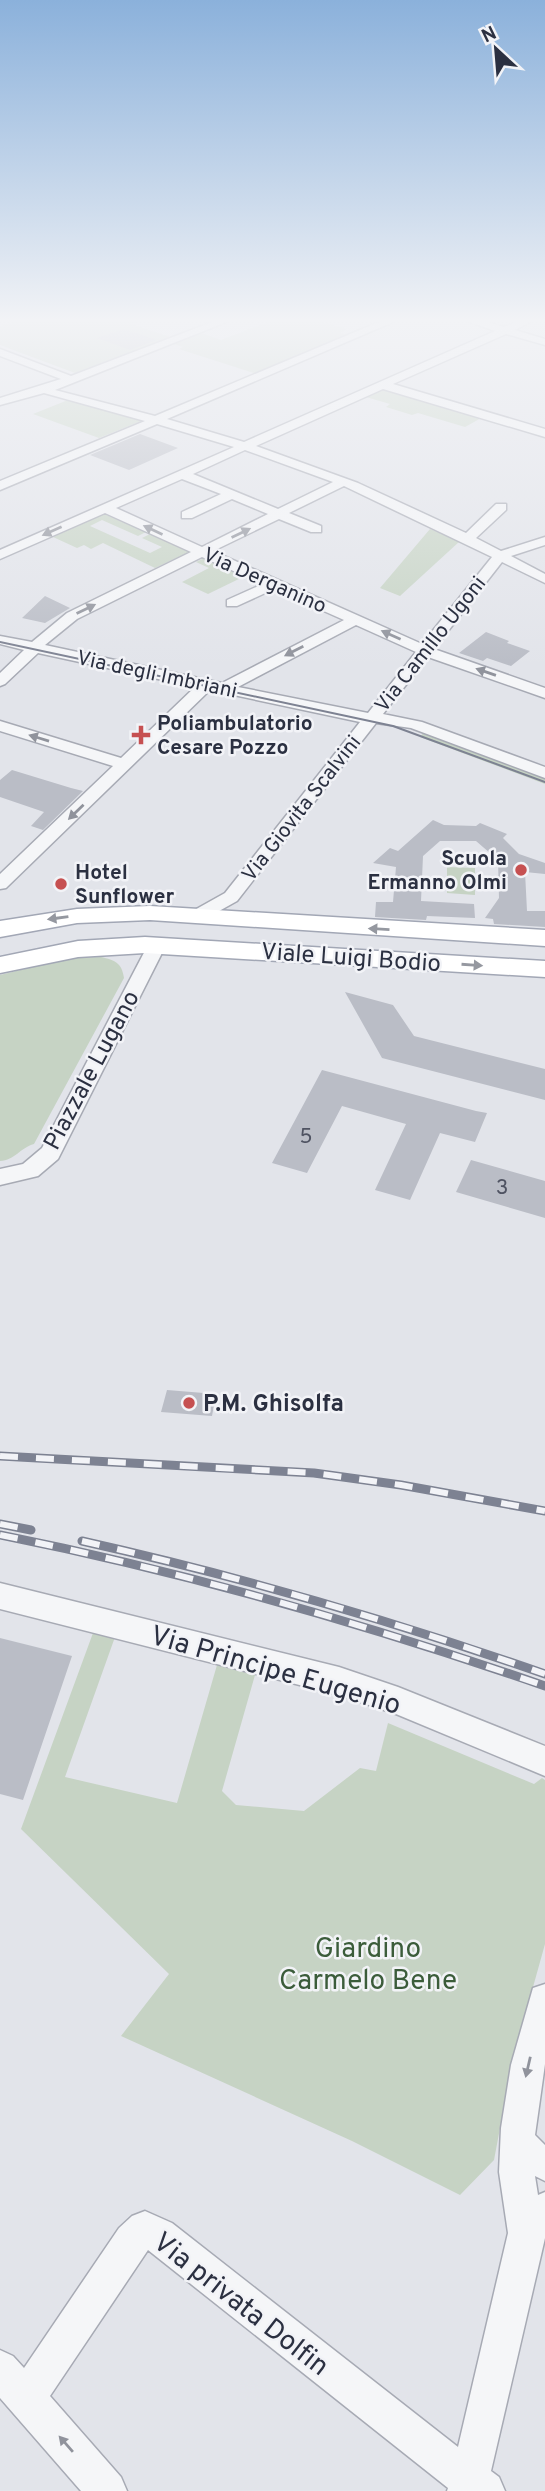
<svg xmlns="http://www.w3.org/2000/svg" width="545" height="2491" font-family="Overpass,sans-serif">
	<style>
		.green { fill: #c6d3c4 }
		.building { fill: #babdc6 }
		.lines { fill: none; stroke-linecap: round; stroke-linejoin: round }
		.minor-casing { stroke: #a7aab4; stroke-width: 3 }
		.major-casing { stroke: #a2a7b5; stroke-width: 3 }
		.minor { fill: #f5f6f8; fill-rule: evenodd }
		.major { fill: #fff; fill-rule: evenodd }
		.tram { stroke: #7d8292; stroke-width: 2 }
		.rail-casing { stroke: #7d8292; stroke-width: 9 }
		.rail { stroke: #f2f3f7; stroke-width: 6; stroke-dasharray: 18; stroke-linecap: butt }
		.oneway { fill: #90939c }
		.oneway2 { fill: #9598a0 }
		.poi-dot { fill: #c65051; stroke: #f2f3f7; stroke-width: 2.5 }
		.labels { text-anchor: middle; stroke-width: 5; stroke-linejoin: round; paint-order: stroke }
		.far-street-label { font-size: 21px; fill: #2b3041; stroke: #f2f3f7 }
		.far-poi-label { font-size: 21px; font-weight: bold; fill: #2b3041; stroke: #f2f3f7; text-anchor: start }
		.number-label { font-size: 21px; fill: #4f5362 }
		.street-label { font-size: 24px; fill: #2b3041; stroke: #f2f3f7 }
		.poi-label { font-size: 24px; font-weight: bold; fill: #2b3041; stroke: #f2f3f7; text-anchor: start }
		.near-street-label { font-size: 28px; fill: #2b3041; stroke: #f2f3f7 }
		.near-park-label { font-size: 28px; fill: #3b5c3a; stroke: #f2f3f7 }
	</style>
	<rect width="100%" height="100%" fill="#e2e4ea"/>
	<path class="green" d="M23,319H145L132,324L170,337L75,373L0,345V326Z
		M275,319H313L347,329L340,333L348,335L257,374L179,349L183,347L174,344L201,333L221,340Z
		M386,388L483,417L465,427L418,413L412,415L386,407L390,404L366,397Z
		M68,400L141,419V421L99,438L33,414Z
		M104,514L146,532L138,536L102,520L90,526L150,553L162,547L142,538L150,534L189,552L155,568L103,543L91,549L84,545L77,548L53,537Z
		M430,529L460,541L400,596L380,588Z
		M204,558L245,576L208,594L182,582L209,568L196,562Z
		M425,731L545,776V784L420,737Z
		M447,867L475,868V895L447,893Z
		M101,957C115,960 122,963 124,978L34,1144C20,1148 15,1160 0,1161V975L70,958Z
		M93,1633L115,1637L65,1777L177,1803L217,1665L255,1675L222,1791L236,1805L304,1811L360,1768L376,1771L388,1723L534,1784L542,1778L545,1780V1944L513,2059L494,2160L460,2195L352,2141L121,2036L169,1974L21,1829Z"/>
	<path class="building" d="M124,329L157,340L130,350L97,338Z
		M140,434L178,448L129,470L90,455Z
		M45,596L70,608L45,623L22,618Z
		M486,632L509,641L507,643L530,651L511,666L487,658L483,661L459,653Z
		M12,770L71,788L83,791L43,830L31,826L44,812L0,797V780Z
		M433,820L444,825L476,826L480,823L507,834L503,838L519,854L545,863V874L525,872L527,911H545V927L494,924L493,919L485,918L499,898L498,860L476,841H440L423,856L421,901L474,904L475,918L427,916L426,920L375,917L376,902H393L396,867L373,863L390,848L398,851Z
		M345,992L393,1005L414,1036L545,1069V1100L382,1058Z
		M322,1070L476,1111L487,1113L475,1142L440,1133L410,1200L375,1190L406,1124L342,1106L307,1173L272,1163Z
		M471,1160L545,1181V1218L456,1192Z
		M167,1390L216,1394L212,1416L161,1412Z
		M0,1638L72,1656L23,1800L0,1794Z"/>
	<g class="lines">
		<defs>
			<path id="minor" d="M220,319H234L55,390L155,416L386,319H400L167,419L244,442L495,331L461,319H477L504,327L523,319H536L515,330L545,339V345L506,334L393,384L545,429V437L383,389L256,446L358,483L466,533L496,504H506V510L476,538L501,551L545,537V545L511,556L545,574V583L502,562L434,649L545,688V698L428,657L383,714L422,722L545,767V778L411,728L376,723L237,901L203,920H191L188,916L191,912L225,893L360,722L210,690L6,888L0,889V874L113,766L0,731V721L121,758L195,687L38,653L5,684L0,686V673L24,650L0,644V636L32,642L67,613L191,552L105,513L0,559V550L234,447L157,424L0,490V481L145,421L44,393L0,405V398L61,379L0,356V349L71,376ZM245,450L333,482L278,509L193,474ZM182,479L221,494L182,512V518H192L232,499L268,514L202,547L116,508ZM344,486L492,557L422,644L213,551L279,519L311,532H321V526L289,513ZM202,557L263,584L227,600V606H237L274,589L344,620L222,683L45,645L77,619ZM356,625L416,652L368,713L238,687Z
				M157,939L166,945L58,1159L38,1176L0,1185V1169L23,1164L42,1148L148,945Z
				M0,1583L339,1667L398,1687L545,1746V1776L396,1714L339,1695L0,1609Z
				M545,1984V2064L535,2135L545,2145V2181L535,2176L538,2195L545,2192V2238L491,2471L499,2477L505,2491H447L448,2488L148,2250L50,2396L121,2477L127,2491H81L0,2398V2350L13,2356L24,2368L119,2228L132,2216L145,2211L172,2223L458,2447L508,2233L499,2172L501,2128L511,2065L533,1988Z"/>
			<path id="major" d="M150,906L545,930V946L150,920L77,923L0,937V921L77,909Z
				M145,937L545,961V977L145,953L78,957L0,973V957L78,941Z"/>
		</defs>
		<use href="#minor" class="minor-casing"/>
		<use href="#major" class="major-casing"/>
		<use href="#minor" class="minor"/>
		<use href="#major" class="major"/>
		<path class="tram" d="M0,642L393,726L545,782"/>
		<defs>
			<path id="rail" d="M0,1456L314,1473L401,1485L545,1511
				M0,1524L31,1530
				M0,1535C186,1572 366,1624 545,1686
				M82,1541C239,1576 393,1621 545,1674"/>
		</defs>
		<use href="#rail" class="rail-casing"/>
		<use href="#rail" class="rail"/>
	</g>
	<defs><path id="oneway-solid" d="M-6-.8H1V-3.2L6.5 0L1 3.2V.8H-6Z" transform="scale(1.75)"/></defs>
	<g class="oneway">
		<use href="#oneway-solid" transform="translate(153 530) rotate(-155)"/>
		<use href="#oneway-solid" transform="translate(52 531) rotate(156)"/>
		<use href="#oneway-solid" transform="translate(241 533) rotate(-26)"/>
		<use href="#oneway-solid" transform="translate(86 609) rotate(-26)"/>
		<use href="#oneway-solid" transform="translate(391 635) rotate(-156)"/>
		<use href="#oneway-solid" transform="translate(294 651) rotate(153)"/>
		<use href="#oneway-solid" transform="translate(486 672) rotate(-161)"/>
		<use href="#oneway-solid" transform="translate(39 738) rotate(-163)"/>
		<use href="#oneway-solid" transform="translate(76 812) rotate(136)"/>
		<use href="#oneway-solid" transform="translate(528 2067) rotate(103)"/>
		<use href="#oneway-solid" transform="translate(66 2444) rotate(-131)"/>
	</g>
	<g class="oneway2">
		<use href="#oneway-solid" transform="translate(58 918) rotate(172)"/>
		<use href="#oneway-solid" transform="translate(379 929) rotate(-177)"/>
		<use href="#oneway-solid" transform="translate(472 965) rotate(4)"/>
	</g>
	<linearGradient id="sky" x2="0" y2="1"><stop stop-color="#8bb1db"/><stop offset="0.48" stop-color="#f2f3f6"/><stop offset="1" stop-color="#f2f3f6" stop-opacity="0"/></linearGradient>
	<rect width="545" height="668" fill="url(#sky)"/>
	<g class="poi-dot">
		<path d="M137.5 724.5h7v7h7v7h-7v7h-7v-7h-7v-7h7z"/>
		<circle cx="521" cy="870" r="7"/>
		<circle cx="61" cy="884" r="7"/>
		<circle cx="189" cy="1403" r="7"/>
	</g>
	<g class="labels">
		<g class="far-street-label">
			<text transform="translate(265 580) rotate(24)" y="7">Via Derganino</text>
			<text transform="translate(430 644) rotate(-52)" y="7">Via Camillo Ugoni</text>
			<text transform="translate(157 674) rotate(12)" y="7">Via degli Imbriani</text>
			<text transform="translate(301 808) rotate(-52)" y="7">Via Giovita Scalvini</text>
		</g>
		<g class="far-poi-label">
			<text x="157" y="730">Poliambulatorio<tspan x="157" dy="24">Cesare Pozzo</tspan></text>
			<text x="507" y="865" text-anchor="end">Scuola<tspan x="507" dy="24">Ermanno Olmi</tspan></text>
			<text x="75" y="879">Hotel<tspan x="75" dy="24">Sunflower</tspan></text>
		</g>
		<g class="number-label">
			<text x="306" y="1143">5</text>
			<text x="502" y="1194">3</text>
		</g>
		<g class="street-label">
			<text transform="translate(351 957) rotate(4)" y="8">Viale Luigi Bodio</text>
			<text transform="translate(91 1070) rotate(-62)" y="8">Piazzale Lugano</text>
		</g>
		<g class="poi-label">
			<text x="203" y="1411">P.M. Ghisolfa</text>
		</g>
		<g class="near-street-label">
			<text transform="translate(276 1669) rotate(16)" y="10">Via Principe Eugenio</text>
			<text transform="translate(242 2303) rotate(38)" y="10">Via privata Dolfin</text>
		</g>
		<g class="near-park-label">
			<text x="368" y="1957">Giardino<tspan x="368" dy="32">Carmelo Bene</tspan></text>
		</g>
	</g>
	<g transform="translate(496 49) rotate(334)" stroke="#f2f3f7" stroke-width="5" paint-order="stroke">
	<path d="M0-5L12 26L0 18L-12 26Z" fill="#2b3041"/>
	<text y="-10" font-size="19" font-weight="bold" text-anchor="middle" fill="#2b3041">N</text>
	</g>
</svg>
